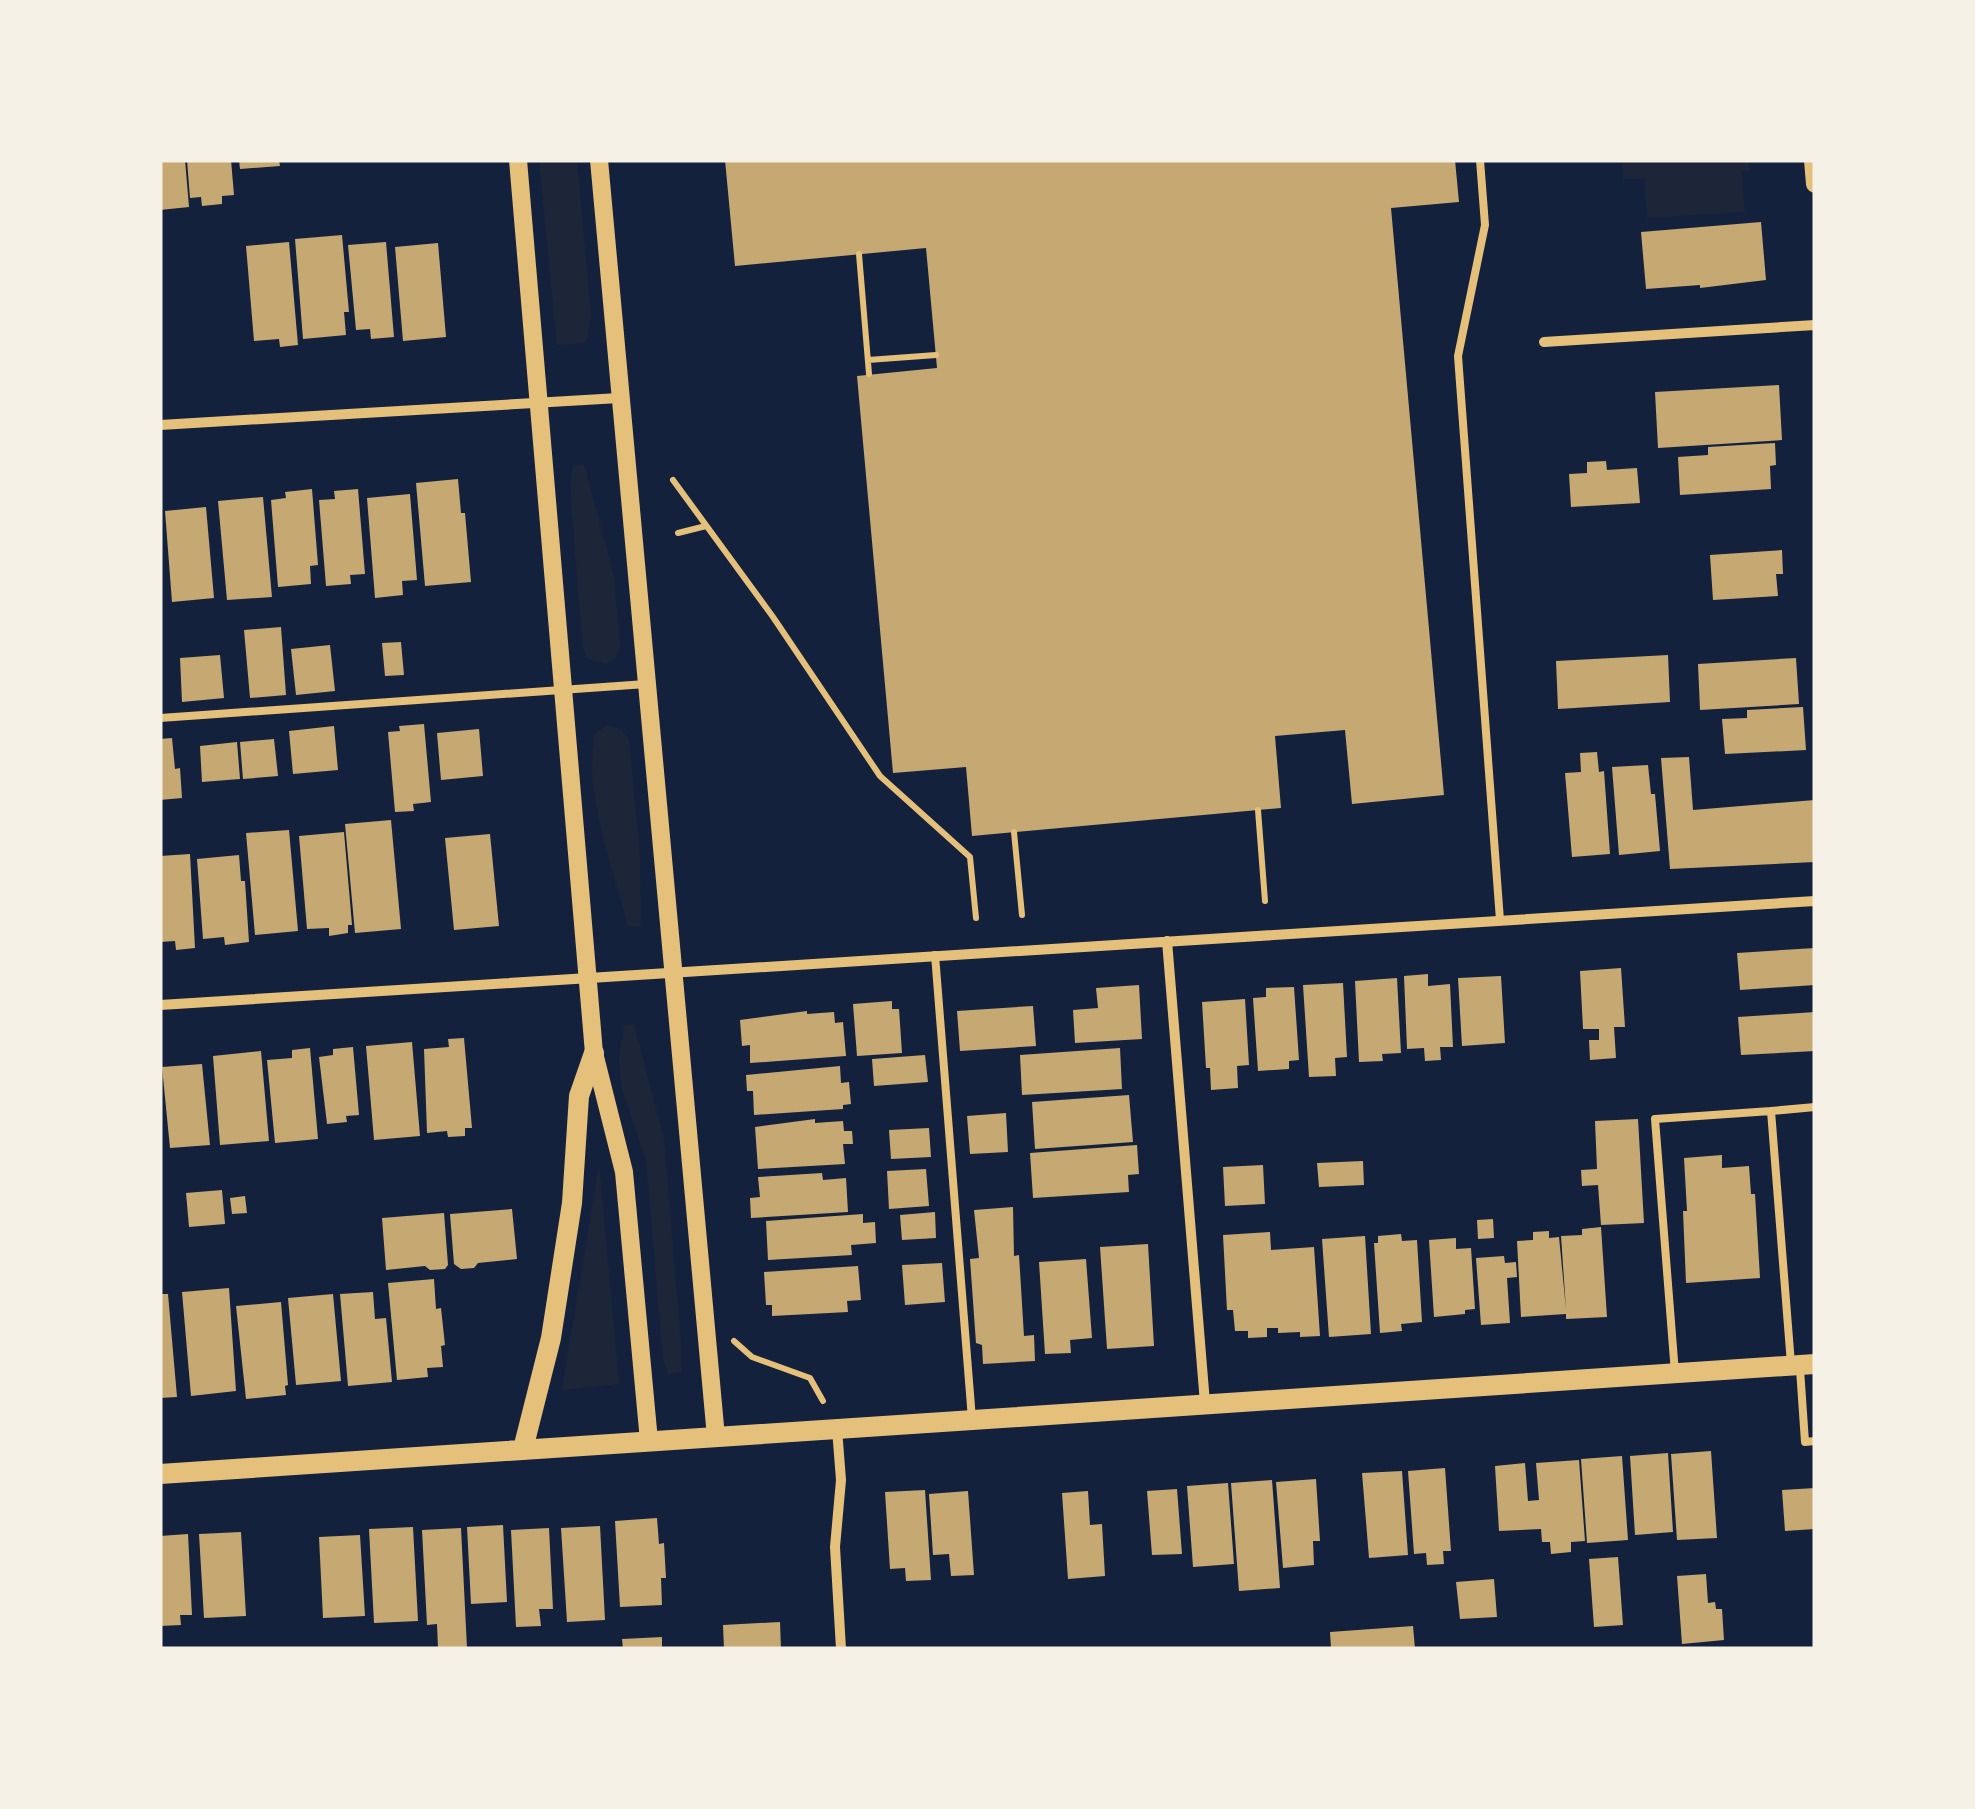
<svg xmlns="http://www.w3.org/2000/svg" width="1975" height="1809" font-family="Montserrat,sans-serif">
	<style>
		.green { fill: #1d2539 }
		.building { fill: #c6a872 }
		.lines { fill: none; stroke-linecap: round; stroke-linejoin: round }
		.path { stroke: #e5c07b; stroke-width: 6 }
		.service { stroke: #e5c07b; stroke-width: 8 }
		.minor { stroke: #e5c07b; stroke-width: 10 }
		.tertiary { stroke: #e5c07b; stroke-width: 18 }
		.secondary { stroke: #e5c07b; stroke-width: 20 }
	</style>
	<rect width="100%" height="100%" fill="#14213d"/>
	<path class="green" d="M539,160H577L591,317L586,343L557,345Z
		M1622,160H1748L1750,171H1741L1745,212L1647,218L1644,179H1623Z
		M584,464L614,576L620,647L616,657L606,664L588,659L583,650L570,489L573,465Z
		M608,725L621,729L629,740L640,858L641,926H628C614,873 581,785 596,732Z
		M634,1024L664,1139L682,1359L681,1372L668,1374L663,1359L646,1160L621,1085L619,1054L624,1025Z
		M599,1164L619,1384L562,1390Z"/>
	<path class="building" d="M160,160H185L189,207L160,210Z
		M187,160H231L234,195L222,196V204L202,206L201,197L190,198Z
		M239,160H279L280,166L240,169Z
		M725,160H1455L1459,202L1391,208L1444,795L1352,804L1345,730L1275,736L1281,808L972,836L966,767L893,773L857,376L937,368L926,248L735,266Z
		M1761,222L1766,280L1700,288V285L1646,289L1641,232Z
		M342,235L349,312H344L346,335L303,339L295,239Z
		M289,242L298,345L280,347L279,339L254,341L246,246Z
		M386,242L394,337L371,339L370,329L356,330L348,245Z
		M438,243L446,337L403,341L395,247Z
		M1779,385L1782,440L1658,448L1655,392Z
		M1775,443L1776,465L1770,466L1771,489L1680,495L1678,457L1708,455V447Z
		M1606,461L1607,470L1637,468L1640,503L1571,507L1569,474L1587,473V462Z
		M458,479L461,513H465L471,582L425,586L416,483Z
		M312,489L318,565L310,566L311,584L278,587L271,500L286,498L285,492Z
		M358,489L365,574L350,575L351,584L326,586L319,500L335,499L334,491Z
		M410,494L417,580L402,581L403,595L375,598L367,498Z
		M263,497L272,597L227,600L218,501Z
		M206,507L214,598L172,602L165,511Z
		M1782,550L1783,574H1776L1778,596L1713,600L1710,555Z
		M281,627L286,695L250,698L244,630Z
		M401,642L404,675L385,676L382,643Z
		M330,645L335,691L296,695L291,649Z
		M220,655L224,698L182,702L180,658Z
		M1668,655L1670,702L1558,709L1556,661Z
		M1796,658L1799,704L1700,710L1698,664Z
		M1803,707L1806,750L1725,754L1722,719L1747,718V710Z
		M424,724L431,802L413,804L414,811L395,812L388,732L400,731L399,726Z
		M334,726L338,770L293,774L289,731Z
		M479,729L483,776L441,780L437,733Z
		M172,738L175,769L180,768L182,798L160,800V739Z
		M274,739L278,776L243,779L240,742Z
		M237,742L240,779L202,782L200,746Z
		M1597,752L1599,772L1604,771L1610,854L1572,857L1565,773L1581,772L1580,753Z
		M1689,757L1693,810L1815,800V862L1670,869L1661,758Z
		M1648,765L1651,794H1655L1660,851L1619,855L1612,767Z
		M391,820L401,929L355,933L345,824Z
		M289,830L298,931L255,935L246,833Z
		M344,832L352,925H348V933L329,936V928L307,929L299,836Z
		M490,834L499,926L454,930L445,838Z
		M190,854L195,948L176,950L175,941L160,942V856Z
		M239,855L241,881H245L249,942L225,945L224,937L203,939L197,859Z
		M1815,948V985L1740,990L1737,953Z
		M1621,968L1625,1027H1614L1616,1058L1590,1060L1589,1040H1599V1029H1583L1580,971Z
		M1428,974V986L1450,984L1453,1047H1440L1441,1060L1425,1061L1424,1048L1407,1049L1404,976Z
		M1501,976L1505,1043L1462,1046L1458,978Z
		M1397,978L1401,1053L1382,1054L1383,1061L1359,1062L1355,981Z
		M1343,983L1347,1057L1335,1058L1336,1076L1309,1077L1303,985Z
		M1139,985L1142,1039L1075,1043L1073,1010L1098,1008L1096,988Z
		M1294,987L1299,1060L1289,1061V1069L1258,1071L1253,998L1266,997V988Z
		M1245,999L1249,1065L1237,1066L1238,1088L1211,1090L1210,1068H1206L1202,1002Z
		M892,1001V1009H899L902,1053L857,1056L853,1004Z
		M1033,1006L1036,1046L960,1051L957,1011Z
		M807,1011V1014L834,1012L835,1023L843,1022L846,1056L750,1063V1045L742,1046L740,1020Z
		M1815,1012V1051L1741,1055L1738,1017Z
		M464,1038L472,1128H465V1136L448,1137L447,1131L427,1133L424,1049L449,1047L448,1039Z
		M412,1042L420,1136L374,1140L366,1046Z
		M353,1047L359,1115L346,1116L347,1122L327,1124L319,1057L333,1055V1049Z
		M310,1048L318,1139L275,1143L267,1060L292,1058V1050Z
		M1120,1048L1122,1089L1022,1095L1020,1055Z
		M261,1051L269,1141L220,1145L213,1056Z
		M925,1055L928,1082L874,1086L872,1059Z
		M202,1064L210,1145L170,1148L162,1067Z
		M840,1066L841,1083L849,1082L851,1104L843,1105V1109L754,1115L753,1091H747L746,1075Z
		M1129,1095L1133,1142L1035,1149L1032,1102Z
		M1006,1113L1008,1152L970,1154L967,1116Z
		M815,1119V1123L843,1121L844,1131H852L853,1144H843L845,1164L758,1169L755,1127Z
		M1638,1119L1644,1223L1601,1225L1598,1185L1582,1186L1581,1170L1597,1169L1595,1121Z
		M929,1128L931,1157L891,1159L889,1130Z
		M1137,1145L1139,1174L1128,1175L1129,1192L1033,1198L1030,1153Z
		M1722,1155V1168L1749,1166L1751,1194H1755L1760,1278L1686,1283L1683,1211H1687L1684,1158Z
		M1363,1161L1364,1185L1319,1187L1317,1163Z
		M1263,1165L1265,1204L1225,1206L1223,1167Z
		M926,1169L929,1206L889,1209L887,1171Z
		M822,1173L823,1180L846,1178L848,1212L751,1218L750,1198L760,1197L758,1177Z
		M222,1190L225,1224L189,1227L186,1193Z
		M245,1196L247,1213L232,1214L230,1198Z
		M1013,1207L1014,1256L1019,1255L1024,1336L1034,1335L1035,1361L983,1364L982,1345L976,1343L970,1259L979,1258L974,1210Z
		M512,1209L517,1259L478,1263L474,1268L461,1269L454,1264L450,1214Z
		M935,1212L936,1238L902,1240L900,1215Z
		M444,1213L448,1265L445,1269L430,1270L425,1266L386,1270L382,1218Z
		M863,1214V1223L875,1222L876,1243L851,1245L852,1255L768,1260L766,1221Z
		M1493,1219L1494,1238L1478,1239L1477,1220Z
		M1601,1227L1607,1317L1566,1319V1314L1521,1317L1517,1241L1533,1240V1232L1549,1231V1238L1559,1237L1566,1309L1561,1236L1582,1235V1229Z
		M1270,1232L1271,1250L1314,1247L1320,1336L1300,1337V1332L1278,1333V1328H1267V1337L1248,1338V1331H1235L1233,1310H1227L1223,1235Z
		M1401,1234L1402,1241L1417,1240L1422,1322L1401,1324L1402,1331L1380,1333L1374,1243H1378V1236Z
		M1365,1236L1371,1334L1329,1337L1322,1239Z
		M1456,1238V1249L1471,1248L1475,1309L1465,1310V1314L1434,1317L1429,1240Z
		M1148,1244L1154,1346L1107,1349L1100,1247Z
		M1504,1256L1505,1263L1516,1262L1517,1277L1507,1278L1510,1323L1481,1325L1476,1258Z
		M1086,1259L1092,1338L1070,1340L1071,1353L1045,1354L1039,1262Z
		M942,1263L945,1302L905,1305L902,1265Z
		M858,1266L861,1300L847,1301L848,1312L772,1316V1305H766L764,1272Z
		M434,1279L436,1309L441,1308L445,1345L441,1346L443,1367L427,1368L428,1377L397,1380L388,1283Z
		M229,1288L236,1391L191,1396L182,1292Z
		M373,1292L375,1319L386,1318L392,1382L348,1386L340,1294Z
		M160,1294H168L177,1397L160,1398Z
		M333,1294L341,1381L296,1385L288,1298Z
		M281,1302L288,1385L285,1386L286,1395L246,1399L236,1306Z
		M1711,1451L1717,1538L1677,1540L1671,1454Z
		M1668,1453L1673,1532L1635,1535L1630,1456Z
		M1622,1456L1628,1540L1587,1543L1581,1459Z
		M1579,1460L1585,1541L1571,1542V1552L1551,1554L1550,1542H1542L1541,1529L1499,1531L1495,1466L1525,1463L1528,1501L1539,1500L1536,1463Z
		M1445,1468L1451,1551H1443L1444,1564L1427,1565L1426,1553L1414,1554L1408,1471Z
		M1402,1471L1408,1555L1369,1558L1362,1473Z
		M1316,1479L1320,1541H1313L1314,1565L1283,1568L1276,1482Z
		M1272,1480L1280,1588L1239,1591L1231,1483Z
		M1228,1483L1234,1564L1193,1567L1187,1486Z
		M1815,1488V1529L1785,1531L1782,1490Z
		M1177,1489L1182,1554L1152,1555L1147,1491Z
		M925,1490L931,1580L906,1581L905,1568L890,1569L885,1492Z
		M968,1491L974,1575L951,1576L949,1554L933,1555L929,1494Z
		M1088,1491L1090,1525L1102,1524L1105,1576L1068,1579L1062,1493Z
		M657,1518L659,1544L664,1543L666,1578H661L662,1605L620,1607L615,1521Z
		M503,1525L507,1602L471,1604L467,1527Z
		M600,1526L605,1620L567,1622L561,1528Z
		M413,1527L418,1621L374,1623L369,1529Z
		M461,1528L467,1648L438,1649L437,1624L427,1625L422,1530Z
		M549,1528L553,1609H539L541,1626L516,1627L511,1530Z
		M241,1532L246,1616L204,1618L199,1534Z
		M188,1534L192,1615H180L181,1625L160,1626V1536Z
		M360,1535L365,1616L323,1618L319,1537Z
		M1618,1557L1623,1625L1594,1627L1589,1559Z
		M1706,1574L1708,1603L1715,1602L1716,1609H1722L1724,1640L1682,1644L1677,1576Z
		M1494,1579L1497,1617L1460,1619L1456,1582Z
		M780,1622L781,1649H724L723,1625Z
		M1413,1626L1415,1649H1331L1330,1632Z
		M662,1637V1649H623L622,1639Z"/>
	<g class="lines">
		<path class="path" d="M859,254L869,374
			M868,360L936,355
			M673,480L773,617L880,776L970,857L976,918
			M678,533L706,526
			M1258,810L1265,901
			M1014,832L1022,915
			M734,1341L752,1357L810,1378L823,1401"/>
		<path class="service" d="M1480,160L1485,225L1458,356L1500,920
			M160,718L646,684
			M935,955L972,1419
			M1771,1111L1815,1107
			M1800,1369L1805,1442L1815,1441
			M1675,1373L1655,1119L1771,1111L1791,1364"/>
		<path class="minor" d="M1544,342L1815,325
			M160,425L619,398
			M1167,941L1205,1403
			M160,1005L1815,901
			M837,1429L841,1480L835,1547L841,1649"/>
		<path class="tertiary" d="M518,160L594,1053L624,1172L649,1441
			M599,160L716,1437
			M1813,160L1815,184"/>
		<path class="secondary" d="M523,1449L551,1338L572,1203L579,1096L594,1053
			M160,1474L1815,1364"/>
	</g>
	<rect width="1975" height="1809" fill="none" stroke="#f6f1e7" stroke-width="325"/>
</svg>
